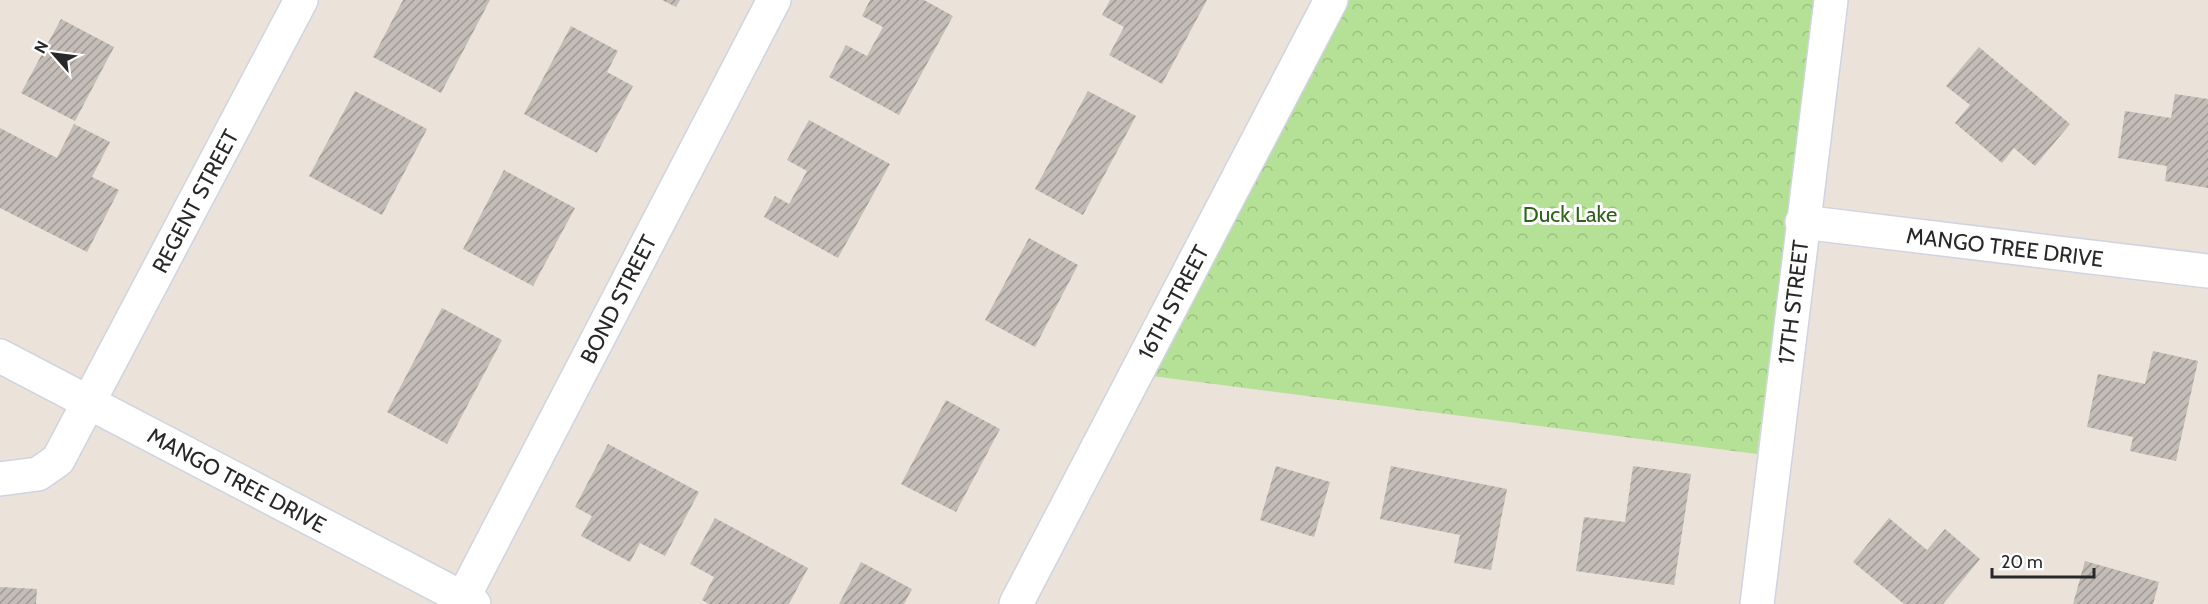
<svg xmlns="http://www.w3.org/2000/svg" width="2208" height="604" font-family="Cabin,sans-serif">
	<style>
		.park { fill: url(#park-crowns) }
		.building { fill: url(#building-hatch) }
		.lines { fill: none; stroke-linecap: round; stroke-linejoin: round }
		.minor-casing { stroke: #cfd4e1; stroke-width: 36 }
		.minor { stroke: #fff; stroke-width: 33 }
		.labels { text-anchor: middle; stroke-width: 6; stroke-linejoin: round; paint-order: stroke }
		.street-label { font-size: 22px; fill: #282828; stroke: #fff }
		.park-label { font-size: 22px; fill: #2f631a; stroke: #fff }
	</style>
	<defs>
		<pattern id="park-crowns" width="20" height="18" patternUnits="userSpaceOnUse" patternTransform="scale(1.5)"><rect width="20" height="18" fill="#b5e196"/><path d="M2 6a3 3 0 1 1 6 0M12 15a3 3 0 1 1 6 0" fill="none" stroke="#9cc181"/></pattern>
		<pattern id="building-hatch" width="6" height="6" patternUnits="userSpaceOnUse" patternTransform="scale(1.5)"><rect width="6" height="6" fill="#c3bcb7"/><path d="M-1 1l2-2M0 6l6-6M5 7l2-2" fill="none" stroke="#9e9995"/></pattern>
	</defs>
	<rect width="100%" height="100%" fill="#ebe2da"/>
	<path class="park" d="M1348,0H1816L1757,454L1152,376Z"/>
	<path class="building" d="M403,0H490L441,93L373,57Z
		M662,0H680L676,7Z
		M870,0H924L953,16L899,115L829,77L846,45L867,56L883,27L862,16Z
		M1110,0H1207L1162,84L1109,55L1124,27L1102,15Z
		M61,19L114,47L75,121L21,93Z
		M571,26L618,51L607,72L633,86L597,153L524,114Z
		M1979,47L2070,124L2035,166L2014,148L2002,163L1955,123L1970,105L1946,86Z
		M355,91L427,129L382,215L309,176Z
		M1088,91L1136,116L1083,215L1035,189Z
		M2175,94L2208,99V188L2165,181L2167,166L2118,158L2125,111L2171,118Z
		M809,120L890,164L838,258L764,217L775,196L789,204L807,171L787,160Z
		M74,124L110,142L92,177L119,190L87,252L0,208V128L57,158Z
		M504,170L575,208L533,286L463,249Z
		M1029,238L1078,265L1035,347L985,320Z
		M442,308L502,340L447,444L387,412Z
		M2153,351L2198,361L2176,461L2130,451L2133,437L2087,427L2098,374L2145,384Z
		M946,400L1000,429L956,512L901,484Z
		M608,444L699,492L665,556L640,543L630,562L581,536L592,516L575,507Z
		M1276,466L1330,482L1314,537L1260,520Z
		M1391,466L1507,489L1491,570L1454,563L1460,535L1380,519Z
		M1633,466L1691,474L1674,585L1576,571L1584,517L1625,522Z
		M715,518L808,568L789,604H709L702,600L714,577L690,564Z
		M1889,518L1927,550L1945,529L1980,559L1943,604H1904L1853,562Z
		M2085,561L2159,582L2153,604H2073Z
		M861,562L912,589L904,604H839Z
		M0,587L37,589L36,604H0Z"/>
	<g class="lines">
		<defs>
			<path id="minor" d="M1802,222L2208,271
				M0,356L474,604
				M0,479L38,474L58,460L301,0
				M463,598L774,0
				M1016,604L1331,0
				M1757,604L1831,0"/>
		</defs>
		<use href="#minor" class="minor-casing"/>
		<use href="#minor" class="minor"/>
	</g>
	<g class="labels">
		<g class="street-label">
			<text transform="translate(195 201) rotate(-62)" y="8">REGENT STREET</text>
			<text transform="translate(2005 247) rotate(7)" y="8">MANGO TREE DRIVE</text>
			<text transform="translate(618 299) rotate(-63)" y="8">BOND STREET</text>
			<text transform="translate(1173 302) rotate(-62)" y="8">16TH STREET</text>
			<text transform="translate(1793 302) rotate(-83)" y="8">17TH STREET</text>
			<text transform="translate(237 480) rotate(28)" y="8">MANGO TREE DRIVE</text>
		</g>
		<g class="park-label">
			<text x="1570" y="222">Duck Lake</text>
		</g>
	</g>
	<g transform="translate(54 54) rotate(298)" stroke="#ffffff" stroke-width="4.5" paint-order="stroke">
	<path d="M0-4.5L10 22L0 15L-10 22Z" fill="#282828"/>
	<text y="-9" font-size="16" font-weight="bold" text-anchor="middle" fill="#282828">N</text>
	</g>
	<path d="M1992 568v9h102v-9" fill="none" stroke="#282828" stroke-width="3"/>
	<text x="2001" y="568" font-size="18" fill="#282828" stroke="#ffffff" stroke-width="4.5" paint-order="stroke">20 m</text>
</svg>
